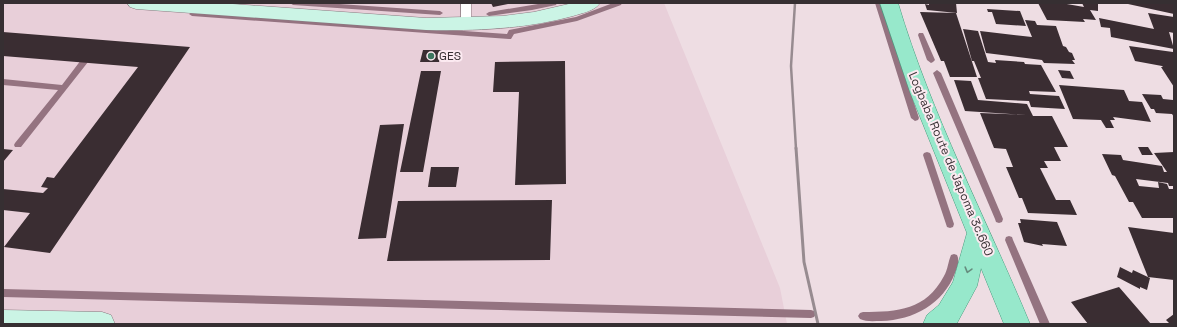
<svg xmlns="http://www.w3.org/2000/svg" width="1177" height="327" font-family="'Space Grotesk',sans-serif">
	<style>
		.built { fill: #e8cfd9 }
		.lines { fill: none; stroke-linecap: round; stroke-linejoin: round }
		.stream { fill: #947380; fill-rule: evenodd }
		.building { fill: #3a2d32 }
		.lane-casing { stroke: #897a80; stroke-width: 1 }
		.secondary-casing { stroke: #897a80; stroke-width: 1 }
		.primary-casing { stroke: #489e7f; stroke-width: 1 }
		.lane { fill: #fff; fill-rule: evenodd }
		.secondary { fill: #cbf4e5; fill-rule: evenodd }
		.primary { fill: #97e8cb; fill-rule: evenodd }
		.rail-far1 { stroke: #978b90; stroke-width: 2.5 }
		.rail { stroke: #978b90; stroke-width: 3 }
		.oneway { stroke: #668c7e }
		.poi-dot { fill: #3b755f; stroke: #fceaf1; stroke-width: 1.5 }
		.labels { text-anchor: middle; stroke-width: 4; stroke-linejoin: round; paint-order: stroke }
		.poi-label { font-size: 12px; fill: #362f32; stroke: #fceaf1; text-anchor: start }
		.street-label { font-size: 12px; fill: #362f32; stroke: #fceaf1 }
	</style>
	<rect width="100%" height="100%" fill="#eedde3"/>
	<path class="built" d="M3,3H664L780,288L787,324H3Z"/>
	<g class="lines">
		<path class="stream" d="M290,3H325L440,11L443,13L440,15L293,5Z
			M544,3H557L556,5L532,10L489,16L486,14L489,12Z
			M613,3H622L621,5L577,21L514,34L511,39H509L192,16L189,14L192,12L507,34L509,30L576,17Z
			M875,3H881L919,118L918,120L915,121L911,118Z
			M919,33H923L924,35L935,60L933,62L931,63L927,60L918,35Z
			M84,59L88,62L21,147H15L14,145L15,143L58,90L3,85V79L62,85L81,60Z
			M937,70L941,73L1003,219L1002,222L999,223L996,222L995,219L933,73Z
			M927,152L930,153L931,155L954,224L953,227L950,228L947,227L923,155L924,153Z
			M1009,236L1012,237L1013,240L1050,324H1040L1005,240L1006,237Z
			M954,254L957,255C960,261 957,268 955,273C943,304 914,320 881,321C874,321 866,322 860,319L858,316L860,313L863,312C898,312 926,310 944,276C948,269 948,262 951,255Z
			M3,289L811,310L814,311L816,314L814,317L811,318L3,297Z"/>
	</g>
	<path class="building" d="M491,3H508V4L493,7Z
		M929,3H956L957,13L927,10L925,4L929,5Z
		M1038,3H1061L1084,7L1082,3H1098V11L1090,10L1096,20L1083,19L1085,22L1047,20Z
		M1128,3H1174V14L1128,4Z
		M987,9L1020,11L1026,26L996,24L992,12H988Z
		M920,12L956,13L977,77H950L944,61H941Z
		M1148,13L1174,17V33L1169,32L1174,49L1111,37L1110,28L1101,27L1099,18L1154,29Z
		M1025,20L1035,21L1037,25L1056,26L1063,46L1066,47L1069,52L1072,53L1075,60H1072L1075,64L1044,63L1042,60L986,53L980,31L1032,37Z
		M963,29L978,31L988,62L996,63L995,60L1024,62L1025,64L1041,65L1056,92L1029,91L1030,94L1059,96L1065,109L1031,107L1029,101L986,99L978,78H981L974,61H972Z
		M3,32L190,47L50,253L4,247L30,213L3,210V189L43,193L48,188L41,187L47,177L54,178L138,67L3,56Z
		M1129,46L1173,52L1174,87L1161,67H1163L1162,66L1135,61Z
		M423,50H442L439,62H420Z
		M565,61L566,184L515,185L519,92H493L495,62Z
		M1058,70L1070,71L1074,79L1062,78Z
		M421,71H441L423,172H400Z
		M954,80L971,81L978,100L1027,104L1033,116H1052L1068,147H1054L1061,161H1044L1048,168H1040L1056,200H1070L1077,215L1028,213L1022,198H1019L1006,167H1013L1006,149L994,148L980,113L1027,115L965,111Z
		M1059,85L1124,90L1129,101L1142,102L1151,122L1113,117L1115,120H1110L1114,128H1106L1101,120L1073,119Z
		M1142,94L1161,95L1163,99L1173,100L1174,117L1172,114L1156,113L1154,109H1151Z
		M404,124L386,238L358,239L380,125Z
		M1138,147H1148L1153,155H1142Z
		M3,149L13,150L3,162Z
		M1174,152V186H1169L1168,183L1136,179L1139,186L1159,188L1158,182L1167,184L1169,189H1174V218H1142L1133,202H1129L1115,176L1112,175L1102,154L1121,155L1123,160L1162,166L1164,172H1167L1154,153Z
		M431,167H459L456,187H428Z
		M552,200L550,260L387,261L398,201Z
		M1020,219L1057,222L1067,246L1042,244L1043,246L1024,242L1018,223H1021Z
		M1128,227L1174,233V280L1148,277Z
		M1120,267L1132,273L1133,270L1150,278L1147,290L1140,287V289L1117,277Z
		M1119,287L1151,324H1088L1071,302Z
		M1174,314V324H1170L1166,320Z"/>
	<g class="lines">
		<defs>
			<path id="lane" d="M461,3H471V25L470,28H462L461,25Z"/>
			<path id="secondary" d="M127,3H219L426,18L503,16L534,12L573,3H600C595,11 582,13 573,16C525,29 476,31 426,30L136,9L130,7Z
				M3,310L102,312L111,315L115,324H3Z"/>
			<path id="primary" d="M880,3H898C931,114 986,218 1030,324H1004L981,268L977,286L957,323L956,324H923L927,315L939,305L953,282L967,233L910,92Z"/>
		</defs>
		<use href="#lane" class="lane-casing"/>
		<use href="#secondary" class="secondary-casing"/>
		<use href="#primary" class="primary-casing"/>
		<use href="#lane" class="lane"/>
		<use href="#secondary" class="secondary"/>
		<use href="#primary" class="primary"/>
		<path class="rail-far1" d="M795,3L791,66L796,149"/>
		<path class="rail" d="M796,148L804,262L818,324"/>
	</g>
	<defs><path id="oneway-chevron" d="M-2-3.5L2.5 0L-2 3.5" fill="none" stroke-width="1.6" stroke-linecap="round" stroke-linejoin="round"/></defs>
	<use class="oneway" href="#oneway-chevron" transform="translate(968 270) rotate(106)"/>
	<circle class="poi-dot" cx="431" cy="56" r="4"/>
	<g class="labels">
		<g class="poi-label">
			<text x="439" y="60">GES</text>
		</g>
		<g class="street-label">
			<text transform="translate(951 164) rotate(67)" y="4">Logbaba Route de Japoma 3c.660</text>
		</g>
	</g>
	<rect width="1177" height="327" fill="none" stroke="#362f32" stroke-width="8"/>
</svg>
